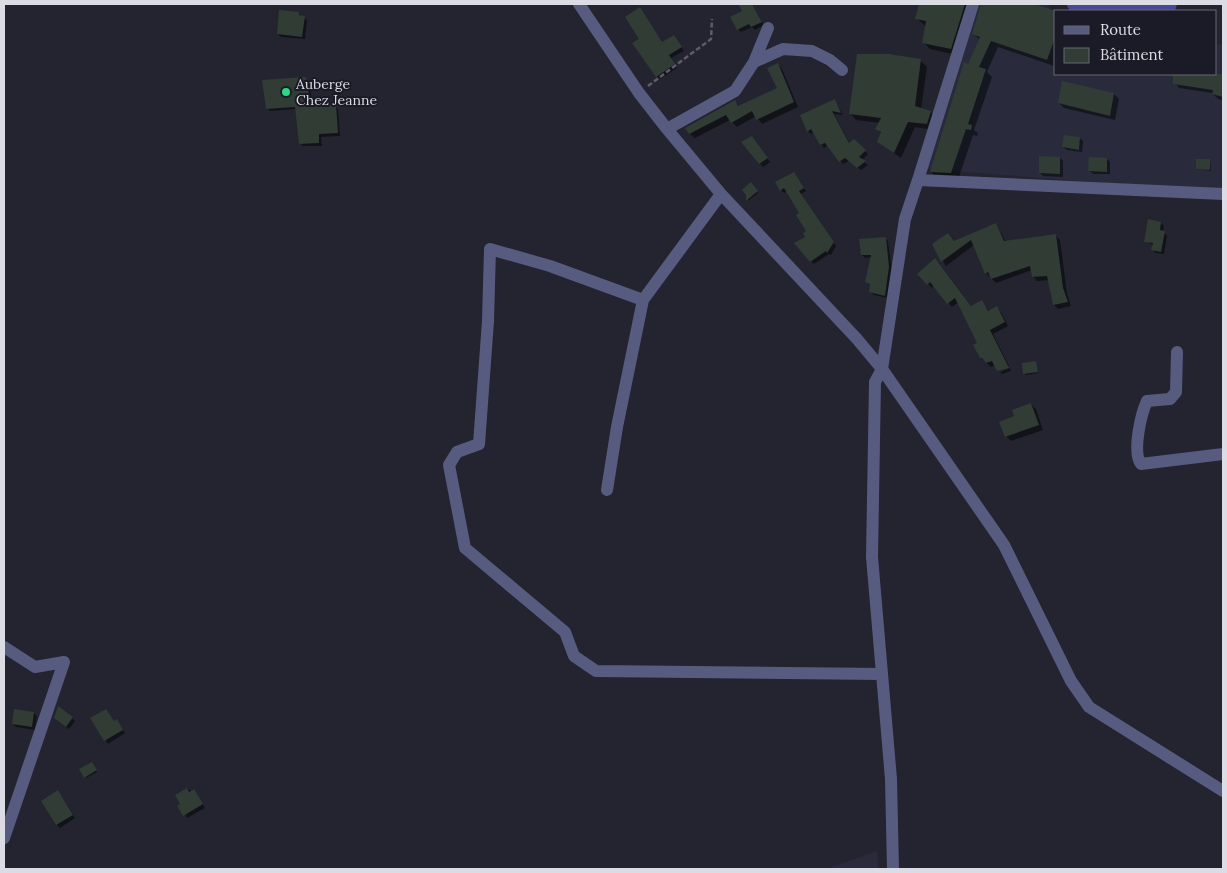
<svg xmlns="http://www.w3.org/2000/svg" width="1227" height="873" font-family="Lora,serif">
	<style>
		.built { fill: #292b3d }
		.forest { fill: #484899 }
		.shadow { fill: #0007 }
		.building { fill: #303c34 }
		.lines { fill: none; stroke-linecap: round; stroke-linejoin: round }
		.path { stroke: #5b5c66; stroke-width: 2.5; stroke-dasharray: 5 2.5; stroke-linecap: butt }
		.minor { stroke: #575b7f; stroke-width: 12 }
		.poi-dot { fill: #2bd884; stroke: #1a1b26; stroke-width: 2 }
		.labels { text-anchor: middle; stroke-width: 4; stroke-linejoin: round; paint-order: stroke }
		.poi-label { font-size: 14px; fill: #dbdce4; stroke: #1a1b26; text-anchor: start }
	</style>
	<rect width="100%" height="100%" fill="#232430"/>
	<path class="built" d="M975,4H1048L1056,22V74H1216V44L1223,45V192L926,169Z
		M877,851L878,869H826Z"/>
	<path class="forest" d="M1066,4H1177L1175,11H1070Z"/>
	<path class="shadow" d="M740,4H752L764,25L755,30L752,27L741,32L738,29L743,11Z
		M920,4H974L957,55L930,49L923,42L926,26L917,19Z
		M985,4H1030L1056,12V60L1054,66L998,47L987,72L992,77L974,130L978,133L977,136L973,135L958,180L938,179L931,172L969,65L980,40L974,34Z
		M298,13L307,20L305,39L281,37L278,34Z
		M677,40L684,51L671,58L677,68L660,79L657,76L663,43Z
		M920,60L927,67L921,109L930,112L937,118L933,130L915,127L901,158L878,142L882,134L877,129L880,123L856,120L850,113Z
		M778,64L782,69L798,107L762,124L756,116L737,127L730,120L695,138L690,134L735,102L740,107L779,89Z
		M1172,74L1223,75V100L1218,99L1212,93L1179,88L1172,79Z
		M306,79L309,82L313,107L335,106L338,109L340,136L321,137L322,146H303L300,143L296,109L270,111L267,108Z
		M1114,94L1119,99L1115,120L1064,108L1059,103Z
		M835,100L843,115L834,114L850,144L853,140L868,154L862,160L868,165L861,170L849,161L843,164L828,145L824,148L814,132L811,134L808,131Z
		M1080,138L1083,141L1082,152L1067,150L1063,147Z
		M755,140L770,162L763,167L743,142Z
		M1060,158L1063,161V177L1043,176L1040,173Z
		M1107,159L1110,162V174H1093L1090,171Z
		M1210,160L1211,171L1197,169Z
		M794,174L806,191L801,194L836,246L831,255L829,254L814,264L811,261L806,237L808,231L801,213L787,191L784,193L781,190Z
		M751,184L758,193L748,201L747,195Z
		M1161,223L1164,226L1163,232L1167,236L1164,254L1156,253L1153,250V245L1145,241Z
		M996,224L1006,242L1056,236L1060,240L1067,293L1071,306L1058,309L1054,305L1049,280L1037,281L1033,276L1032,270L996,283L986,273L974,245L946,266L933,244L952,238L955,242Z
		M885,238L888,241L892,271L888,298L874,295L871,292V285L867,282L872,257L865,258L862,255Z
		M939,263L972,307L982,302L990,312L997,308L1001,312L1008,326L993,334L1009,366L998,370L995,365L991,367L981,358L979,344L959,302L952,307L934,285L932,288L919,274Z
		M1036,362L1038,373L1026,375L1025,374Z
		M1010,368L1011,371L1002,374L1000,372Z
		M1031,404L1036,409L1043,430L1011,441L1006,436L1015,417Z
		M34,713L37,716L35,730L16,727L13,724Z
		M72,718L75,721L69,729L58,721Z
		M92,718L114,722L117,721L125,733L108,744Z
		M93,764L97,772L86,778L81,770Z
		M187,789L196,793L205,808L187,818L182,805Z
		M61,795L75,818L60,828L57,825Z"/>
	<path class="building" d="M738,4H752L762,22L751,27L749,24L737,30L730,17L742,11Z
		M919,4H965L951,49L922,43L926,21L915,19Z
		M981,4H1034L1056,11V35L1047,60L991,41L979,67L986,69L968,124L972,125L971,130L966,129L951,173L930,172L964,62L968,64L980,37L972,34Z
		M640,7L662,42L674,35L682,47L669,55L675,64L656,77L632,43L639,39L625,17Z
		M279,10L299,12V15L305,16L302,37L277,34Z
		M857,54H889L921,59L915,106L931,111L927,124L908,122L894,153L877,142L881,132L875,129L881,118L849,114Z
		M778,63L794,102L756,120L752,111L731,123L726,115L689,134L685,128L735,100L738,106L777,88L767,68Z
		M1172,74H1223V97L1212,94L1213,90L1173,84Z
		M306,77L311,106L336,104L338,133L319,134V143L299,144L295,107L266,109L262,80Z
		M1062,81L1114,93L1110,116L1058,103Z
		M835,99L841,113L832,111L849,143L854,139L866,150L859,157L866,161L857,168L845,158L839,162L825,143L820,145L811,129L807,132L800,115Z
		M1064,135L1080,137L1079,150L1062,147Z
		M752,136L768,158L759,164L741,142Z
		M1039,156L1060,157V174L1039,173Z
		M1089,157L1107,158V172L1088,171Z
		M1196,159H1210V170L1196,169Z
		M794,172L804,188L799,191L834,242L827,253L826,251L810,262L794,243L805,237L803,233L806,231L796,215L799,213L784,188L780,191L775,182Z
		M751,182L758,191L746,201V195L742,190Z
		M1148,219L1161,222L1160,230L1165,231L1161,252L1151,250L1153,243L1144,242Z
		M996,223L1004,241L1056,234L1063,288L1068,302L1053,305L1047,276L1032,277L1030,266L991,279L988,272L985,274L971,240L941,262L932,244L948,233L954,241Z
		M886,237L889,267L885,296L869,292L870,284L865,282L871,255H861L859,239Z
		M935,258L971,306L982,300L988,311L997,306L1005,322L990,330L1009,368L997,371L992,361L986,363L982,358H980L973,345L977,343L955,298L947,304L930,282L927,285L917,274Z
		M1036,361L1038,372L1023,374L1022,363Z
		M1031,403L1039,425L1005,437L999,422L1014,416L1012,410Z
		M58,706L73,717L66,727L54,718Z
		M14,709L34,712L32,727L12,724Z
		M106,709L114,721L117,719L123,730L104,741L90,718Z
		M92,762L97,770L84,778L79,769Z
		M187,788L189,792L194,789L203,804L183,816L177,806L180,804L175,795Z
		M58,790L73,815L56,825L41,801Z"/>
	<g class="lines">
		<path class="path" d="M648,86L711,39L712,19"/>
		<path class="minor" d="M579,4L639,93L667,129L721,194L857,339L882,369L1004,545L1071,681L1089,707L1223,791
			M754,62L768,28
			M667,129L735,91L754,62L783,49L812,51L830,60L842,70
			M918,180L973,4
			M643,300L550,266L490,249L488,321L479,444L457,452L449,465L465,548L565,632L574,656L596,671L882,674
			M1177,352L1176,392L1170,399L1147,401C1141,414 1132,452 1141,464L1223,454
			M607,490L617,427L643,300L721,194
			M4,647L35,667L64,662L4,838
			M893,869L891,779L872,557L875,382L882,369L905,219L918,180L1223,194"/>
	</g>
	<circle class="poi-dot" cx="286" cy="92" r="5"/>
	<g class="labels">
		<g class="poi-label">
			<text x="296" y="89">Auberge<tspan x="296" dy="16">Chez Jeanne</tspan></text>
		</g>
	</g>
	<rect width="1227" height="873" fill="none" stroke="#dbdce4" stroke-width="10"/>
	<rect x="1054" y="10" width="162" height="65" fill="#1a1b26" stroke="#676872"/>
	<rect x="1064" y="26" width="25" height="8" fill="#575b7f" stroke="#676872"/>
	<text x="1100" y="35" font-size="15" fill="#dbdce4">Route</text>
	<rect x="1064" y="48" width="25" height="15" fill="#303c34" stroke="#676872"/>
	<text x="1100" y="60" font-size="15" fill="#dbdce4">Bâtiment</text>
</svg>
